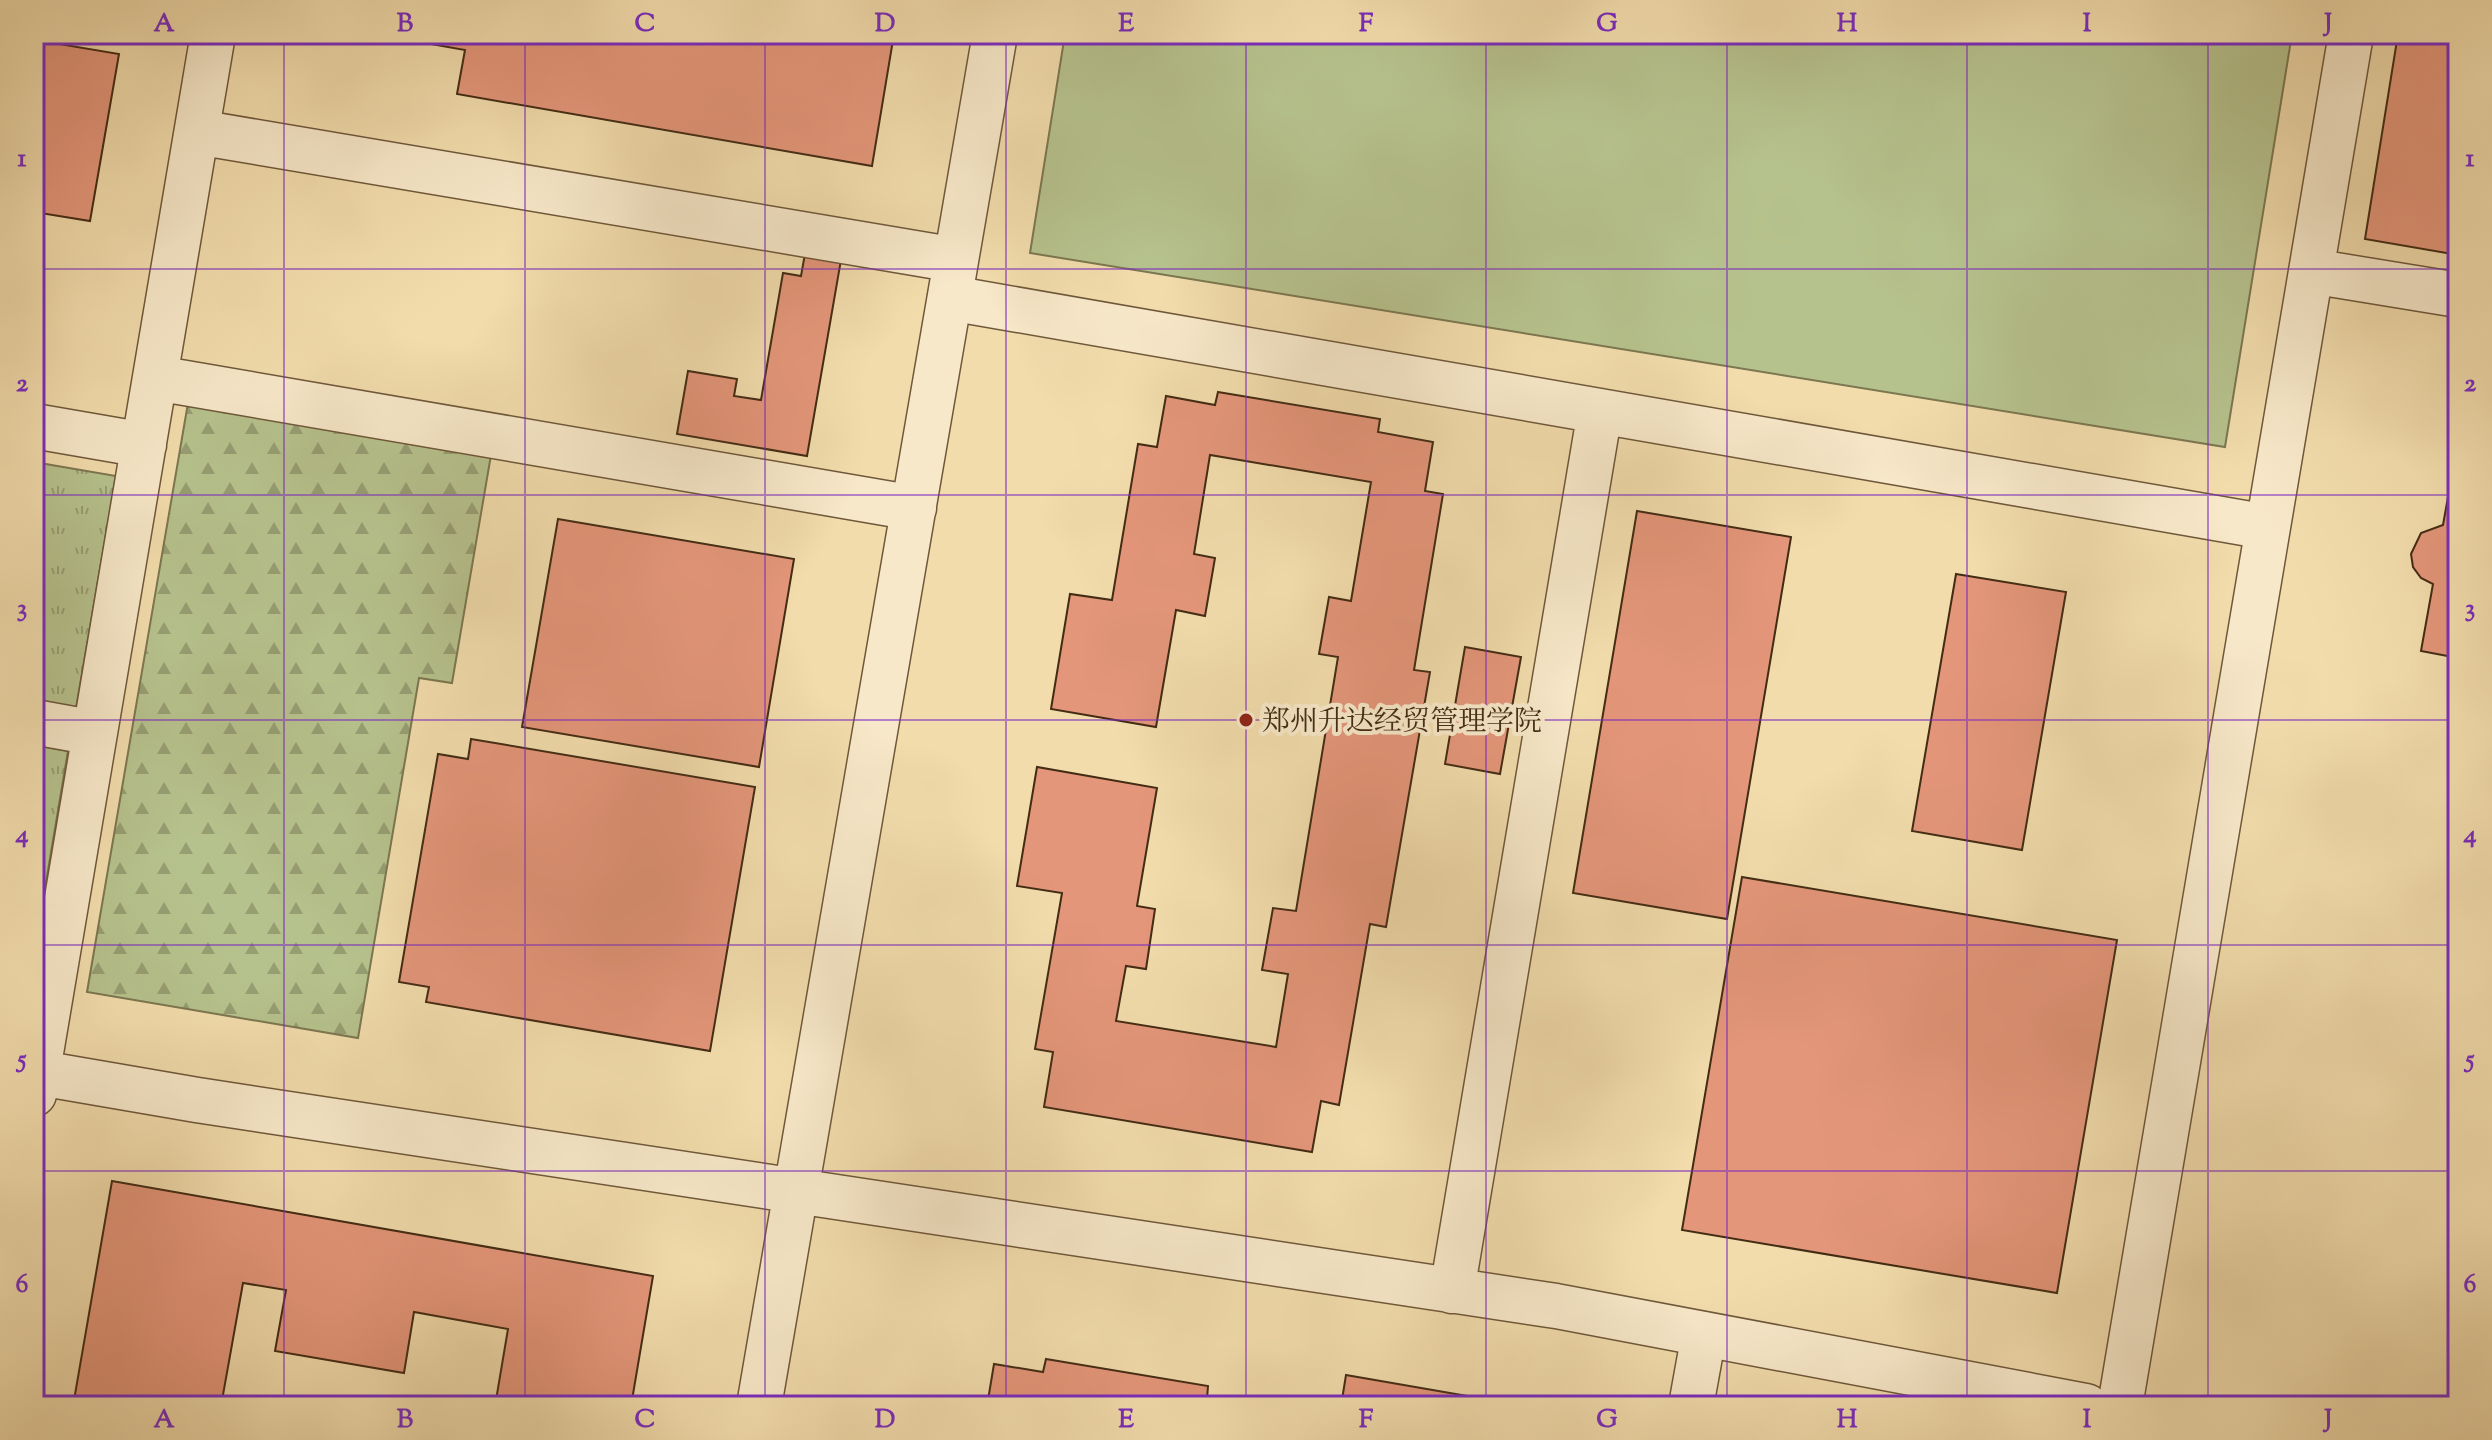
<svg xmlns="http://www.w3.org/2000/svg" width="2492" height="1440" font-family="'Sorts Mill Goudy','Noto Serif SC',serif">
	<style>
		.grass { fill: url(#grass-tufts); stroke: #7c7750; stroke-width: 2 }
		.forest { fill: url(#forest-firs); stroke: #7c7750; stroke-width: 2 }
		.garden { fill: #b6c28d; stroke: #7c7750; stroke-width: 2 }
		.building { fill: #e4967a; stroke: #432c14; stroke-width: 2 }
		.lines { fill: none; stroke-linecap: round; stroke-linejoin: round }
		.minor-casing { stroke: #6f583a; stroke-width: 47 }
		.minor { stroke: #f7e8c9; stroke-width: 44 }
		.grid { fill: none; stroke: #7b2cbf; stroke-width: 2; stroke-opacity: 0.55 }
		.poi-dot { fill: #8f2418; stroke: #f7e8c9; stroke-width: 3 }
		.labels { text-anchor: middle; stroke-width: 8; stroke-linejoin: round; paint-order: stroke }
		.poi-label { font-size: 28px; fill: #432c14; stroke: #f7e8c9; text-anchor: start }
		.neatline { fill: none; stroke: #7b2cbf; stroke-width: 3 }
		.grid-label { font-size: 26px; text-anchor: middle; font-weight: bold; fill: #7b2cbf }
	</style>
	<defs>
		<pattern id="grass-tufts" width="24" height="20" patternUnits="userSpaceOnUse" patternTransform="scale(2)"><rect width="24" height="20" fill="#b6c28d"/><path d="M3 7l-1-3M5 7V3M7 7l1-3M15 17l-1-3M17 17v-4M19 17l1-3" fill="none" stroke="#969e72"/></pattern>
		<pattern id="forest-firs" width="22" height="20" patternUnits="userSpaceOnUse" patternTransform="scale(2)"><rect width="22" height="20" fill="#b6c28d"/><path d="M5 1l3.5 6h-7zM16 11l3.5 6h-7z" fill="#969e72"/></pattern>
	</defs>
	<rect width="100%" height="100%" fill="#f2dcac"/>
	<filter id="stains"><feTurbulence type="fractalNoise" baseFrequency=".0025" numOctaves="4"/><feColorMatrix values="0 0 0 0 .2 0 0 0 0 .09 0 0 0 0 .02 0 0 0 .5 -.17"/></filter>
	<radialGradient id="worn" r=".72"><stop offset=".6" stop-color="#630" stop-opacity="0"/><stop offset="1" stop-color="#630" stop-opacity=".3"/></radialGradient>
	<path class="grass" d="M34,462L116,476L76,708L34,701Z
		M34,745L68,751L34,954Z"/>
	<path class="forest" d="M188,403L491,455L452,683L419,678L358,1038L87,992Z"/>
	<path class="garden" d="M1065,34H2292L2225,447L1030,253Z"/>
	<path class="building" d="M34,34H61L59,44L119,54L90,221L34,212Z
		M415,34H894L872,166L457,94L465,50L414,41Z
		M2398,34H2458V255L2365,239Z
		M806,248L842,254L807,456L677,434L688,371L737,379L734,396L761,400L783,273L801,276Z
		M1218,392L1380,419L1378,432L1433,442L1425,491L1443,494L1414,670L1430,672L1386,927L1370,924L1339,1105L1321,1101L1312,1152L1044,1107L1053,1052L1035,1049L1062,893L1017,886L1037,767L1157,788L1137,906L1155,909L1146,969L1126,966L1116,1021L1276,1047L1288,974L1262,970L1273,908L1296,911L1338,657L1319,654L1329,597L1351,601L1371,482L1210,455L1194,554L1215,558L1205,616L1176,610L1156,727L1051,709L1070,594L1112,600L1138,444L1157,447L1166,396L1215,405Z
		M2458,441V658L2421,651L2433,584L2421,578L2413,567L2411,554L2421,533L2443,525Z
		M1637,511L1791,537L1727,919L1573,893Z
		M558,519L794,559L759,767L522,727Z
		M1956,574L2066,592L2022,850L1912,831Z
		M1465,647L1521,657L1500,774L1445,764Z
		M471,739L755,787L710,1051L426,1002L429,987L399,982L438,754L468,759Z
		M1742,877L2117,940L2057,1293L1682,1230Z
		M112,1181L653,1276L631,1406H495L508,1329L414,1312L404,1373L275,1351L286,1290L243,1283L221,1406H73Z
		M1046,1359L1208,1386L1207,1399L1246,1406H987L994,1364L1043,1372Z
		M1346,1375L1525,1406H1341Z"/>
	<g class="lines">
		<defs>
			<path id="minor" d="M197,132L956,260
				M2311,271L2458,295
				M950,298L2267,527
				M156,378L914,508
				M34,426L144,445
				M34,722L95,733
				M34,1072L197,1100L1556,1306L2086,1406
				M34,1094L213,34
				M1452,1291L1600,411
				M759,1406L995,34
				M1691,1406L1704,1334
				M2120,1406L2351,34"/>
		</defs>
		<use href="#minor" class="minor-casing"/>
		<use href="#minor" class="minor"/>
	</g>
	<path class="grid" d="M284,34V1406M525,34V1406M765,34V1406M1006,34V1406M1246,34V1406M1486,34V1406M1727,34V1406M1967,34V1406M2208,34V1406M34,269H2458M34,495H2458M34,720H2458M34,945H2458M34,1171H2458"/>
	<circle class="poi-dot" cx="1246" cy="720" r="8"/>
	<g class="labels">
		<g class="poi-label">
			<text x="1262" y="730">郑州升达经贸管理学院</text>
		</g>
	</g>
	<rect width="2492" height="1440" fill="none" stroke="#f2dcac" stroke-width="88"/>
	<rect x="44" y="44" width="2404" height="1352" class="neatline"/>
	<g class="grid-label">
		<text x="164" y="31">A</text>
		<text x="405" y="31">B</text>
		<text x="645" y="31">C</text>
		<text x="885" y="31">D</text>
		<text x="1126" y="31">E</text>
		<text x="1366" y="31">F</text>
		<text x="1607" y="31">G</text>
		<text x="1847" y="31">H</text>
		<text x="2087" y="31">I</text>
		<text x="2328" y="31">J</text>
		<text x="22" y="166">1</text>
		<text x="2470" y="166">1</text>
		<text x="22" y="391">2</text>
		<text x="2470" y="391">2</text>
		<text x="22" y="616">3</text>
		<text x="2470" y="616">3</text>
		<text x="22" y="842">4</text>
		<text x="2470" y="842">4</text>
		<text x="22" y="1067">5</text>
		<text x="2470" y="1067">5</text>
		<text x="22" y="1292">6</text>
		<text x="2470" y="1292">6</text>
		<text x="164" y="1427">A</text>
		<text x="405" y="1427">B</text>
		<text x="645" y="1427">C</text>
		<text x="885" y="1427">D</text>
		<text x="1126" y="1427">E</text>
		<text x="1366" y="1427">F</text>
		<text x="1607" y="1427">G</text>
		<text x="1847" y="1427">H</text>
		<text x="2087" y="1427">I</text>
		<text x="2328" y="1427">J</text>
	</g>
	<rect width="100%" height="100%" filter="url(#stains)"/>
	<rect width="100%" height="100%" fill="url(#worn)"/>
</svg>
